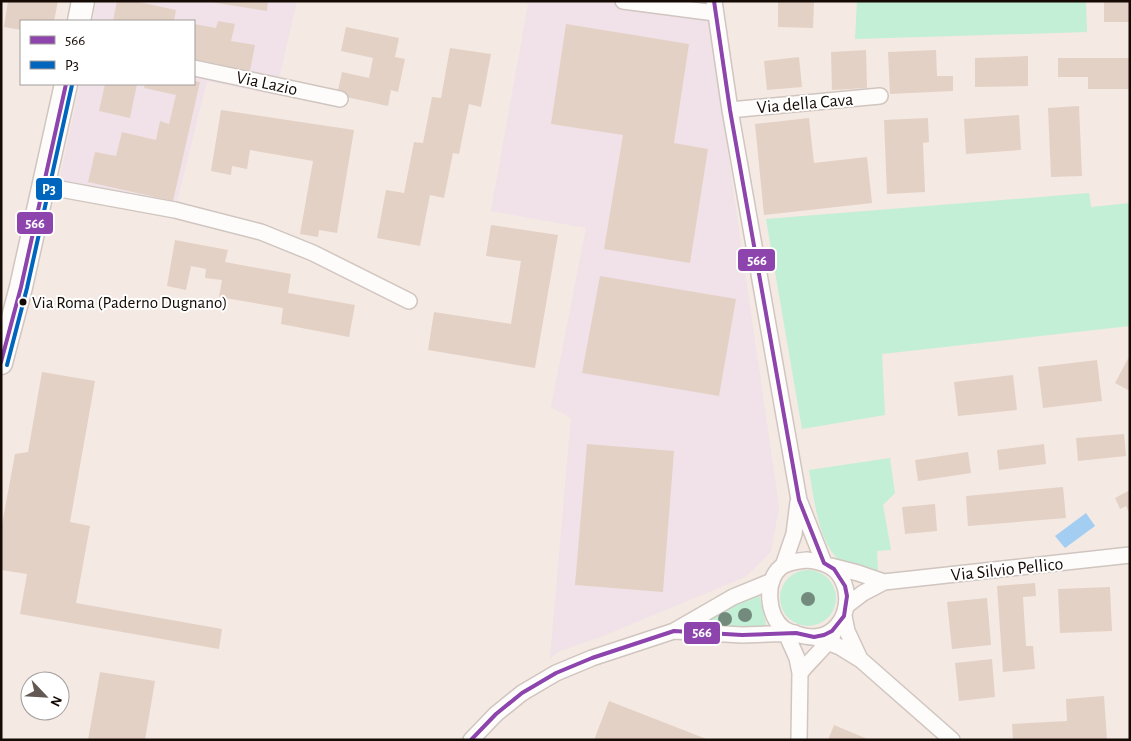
<svg xmlns="http://www.w3.org/2000/svg" width="1131" height="741" font-family="'Alegreya Sans',sans-serif">
	<style>
		.industrial { fill: #f0e2e8 }
		.green { fill: #c2efd5 }
		.water { fill: #a3cef2 }
		.building { fill: #e4d1c5 }
		.lines { fill: none; stroke-linecap: round; stroke-linejoin: round }
		.street-casing { stroke: #d0c5bf; stroke-width: 18 }
		.secondary-casing { stroke: #d0c5bf; stroke-width: 25 }
		.street { stroke: #fdfcfb; stroke-width: 15 }
		.secondary { stroke: #fdfcfb; stroke-width: 22 }
		.bus-1-casing { stroke: #fff; stroke-width: 8 }
		.bus-2-casing { stroke: #fff; stroke-width: 8 }
		.bus-1 { stroke: #8e44ad; stroke-width: 4 }
		.bus-2 { stroke: #0065bd; stroke-width: 4 }
		.tree { fill: #738b7d }
		.bus-dot { fill: #150a04; stroke: #fff; stroke-width: 2 }
		.labels { text-anchor: middle; stroke-width: 4; stroke-linejoin: round; paint-order: stroke }
		.bus-label { font-size: 17px; fill: #150a04; stroke: #fff; text-anchor: start }
		.street-label { font-size: 18px; fill: #150a04; stroke: #fff }
		.line-badge { stroke: #fff; stroke-width: 2 }
		.badge-label { font-size: 14px; text-anchor: middle; font-weight: bold; fill: #fff }
	</style>
	<rect width="100%" height="100%" fill="#f4e9e3"/>
	<path class="industrial" d="M97,1H297L275,95L207,81L175,210L58,186L80,84H194V21H93Z
		M511,1H706L779,507L771,552L745,577L603,636L560,651L550,658L571,418L551,407L586,228L491,211L528,4Z"/>
	<path class="green" d="M857,1H1086L1087,32L855,39Z
		M1089,193L1091,207L1130,203V326L882,354L885,415L802,429L766,219Z
		M890,458L895,493L883,505L891,550L877,551L878,570C868,570 857,570 847,565C819,553 814,497 809,470Z
		M780 598a28 28 0 1 1 56 0a28 28 0 1 1-56 0Z
		M759,594L767,628L705,626L703,619Z"/>
	<path class="water" d="M1086,513L1095,526L1065,548L1055,536Z"/>
	<path class="building" d="M8,1H58L54,21H21V30L4,27Z
		M117,1H134L176,10L174,21H113Z
		M204,1H268L267,11Z
		M778,1H814L813,28L778,27Z
		M1104,1H1130V22H1104Z
		M218,21L235,24L231,41L255,45L250,71L194,59V24L216,28Z
		M566,24L689,44L674,143L708,149L690,263L604,249L623,135L551,124Z
		M346,27L399,38L395,57L405,59L398,92L391,90L388,106L337,95L342,72L369,78L373,58L341,51Z
		M450,48L491,54L481,107L469,104L459,154L453,153L444,198L430,195L420,246L377,238L386,190L404,193L414,142L423,143L432,97L441,98Z
		M866,50L867,88L832,90L831,52Z
		M936,50L937,76H953V91L890,94L888,52Z
		M1028,56V86L975,87V58Z
		M799,57L802,87L767,90L764,61Z
		M1058,58H1130V89H1088V77H1058Z
		M194,81L200,82L173,201L88,182L95,152L116,156L122,132L156,140L160,121L169,124L176,95L144,88L145,84H194Z
		M105,84H137L130,118L99,111Z
		M1079,106L1082,176L1051,177L1048,108Z
		M221,110L354,130L337,233L319,230L318,237L300,234L313,161L250,150L247,169L232,166L231,175L211,171Z
		M1019,115L1021,150L966,154L964,119Z
		M809,118L814,163L867,157L872,203L764,215L755,124Z
		M928,118L929,142L923,143L925,192L887,194L884,120Z
		M491,225L558,235L535,368L428,350L434,312L511,324L521,261L486,256Z
		M175,240L228,250L225,262L291,274L288,293L355,305L349,337L281,324L283,308L219,297L222,280L205,278L206,269L191,266L186,290L167,286Z
		M600,276L736,299L719,396L582,373Z
		M1130,355V391L1115,383Z
		M1097,360L1102,401L1043,408L1038,367Z
		M42,372L95,381L70,522L90,526L76,603L222,629L219,649L20,614L27,574L1,570V530L15,454L28,452Z
		M1013,375L1017,410L958,416L954,382Z
		M1124,434L1126,456L1078,461L1076,438Z
		M587,444L674,451L663,592L575,585Z
		M1044,444L1046,464L999,470L997,450Z
		M968,452L971,473L918,481L915,460Z
		M1063,487L1066,518L968,526L966,496Z
		M1130,490V514L1126,506L1120,509L1115,498Z
		M935,504L937,531L905,534L902,507Z
		M1035,583L1036,596L1023,597L1026,646H1033L1035,669L1003,672L997,586Z
		M1110,587L1112,631L1060,633L1058,589Z
		M987,598L991,645L952,649L947,602Z
		M992,659L995,697L959,701L955,663Z
		M100,672L155,681L145,740H88Z
		M1104,696L1107,740H1013L1012,724L1067,721L1066,699Z
		M609,701L709,740H594Z
		M834,725L870,740H828Z"/>
	<g class="lines">
		<defs>
			<path id="street" d="M623,1L715,13
				M714,1L730,110L799,500L824,563
				M194,68L340,99
				M730,110L880,96
				M44,186L175,210L261,232L313,253L409,301
				M807,560C817,561 827,563 835,570C857,591 847,636 813,637C805,637 791,633 784,629C767,616 764,581 781,567C788,562 798,561 807,560Z
				M783,566L794,534L798,502
				M831,566L858,573L884,582
				M846,606L863,593L884,582L1130,555
				M844,616L847,631L860,659
				M784,629L797,658L800,673L799,740
				M674,631L742,635L795,633
				M814,637L840,647L861,660L952,740
				M800,673C811,659 824,649 833,635
				M471,740L496,714L522,693L556,673L592,658L674,631L733,597L772,581"/>
			<path id="secondary" d="M79,21L83,1
				M1,363L21,287L66,84"/>
		</defs>
		<use href="#street" class="street-casing"/>
		<use href="#secondary" class="secondary-casing"/>
		<use href="#street" class="street"/>
		<use href="#secondary" class="secondary"/>
		<defs>
			<path id="bus-1" d="M1,362L21,287L66,84
				M471,740L496,714L522,693L556,673L592,658L674,631L742,635L796,633L814,637L824,635L832,631L844,616L847,596L845,586L834,569L824,563L799,500L730,110L714,1"/>
			<path id="bus-2" d="M7,365L27,288L72,85"/>
		</defs>
		<use href="#bus-1" class="bus-1-casing"/>
		<use href="#bus-2" class="bus-2-casing"/>
		<use href="#bus-1" class="bus-1"/>
		<use href="#bus-2" class="bus-2"/>
	</g>
	<g class="tree">
		<circle cx="808" cy="599" r="7"/>
		<circle cx="745" cy="615" r="7"/>
		<circle cx="725" cy="619" r="7"/>
	</g>
	<circle class="bus-dot" cx="23" cy="302" r="4.5"/>
	<g class="labels">
		<g class="bus-label">
			<text x="32" y="308">Via Roma (Paderno Dugnano)</text>
		</g>
		<g class="street-label">
			<text transform="translate(267 83) rotate(12)" y="6">Via Lazio</text>
			<text transform="translate(805 103) rotate(-5)" y="6">Via della Cava</text>
			<text transform="translate(1007 569) rotate(-6)" y="6">Via Silvio Pellico</text>
		</g>
	</g>
	<g class="line-badge">
		<rect x="35" y="177" width="28" height="24" rx="5" fill="#0065bd"/>
		<rect x="16" y="211" width="38" height="24" rx="5" fill="#8e44ad"/>
		<rect x="737" y="248" width="39" height="24" rx="5" fill="#8e44ad"/>
		<rect x="683" y="621" width="38" height="24" rx="5" fill="#8e44ad"/>
	</g>
	<g class="badge-label">
		<text x="49" y="194">P3</text>
		<text x="35" y="228">566</text>
		<text x="757" y="265">566</text>
		<text x="702" y="637">566</text>
	</g>
	<rect width="1131" height="741" fill="none" stroke="#150a04" stroke-width="5"/>
	<rect x="20" y="20" width="175" height="65" fill="#ffffff" stroke="#a19d9b"/>
	<rect x="30" y="36" width="25" height="8" fill="#8e44ad" stroke="#a19d9b"/>
	<text x="65" y="45" font-size="15" fill="#150a04">566</text>
	<rect x="30" y="61" width="25" height="8" fill="#0065bd" stroke="#a19d9b"/>
	<text x="65" y="70" font-size="15" fill="#150a04">P3</text>
	<g transform="translate(45 696) rotate(115)"><circle r="24" fill="#ffffff" stroke="#a19d9b"/>
	<path d="M0-4L9 19L0 12L-9 19Z" fill="#635852"/>
	<text y="-8" font-size="14" font-weight="bold" text-anchor="middle" fill="#150a04">N</text>
	</g>
</svg>
